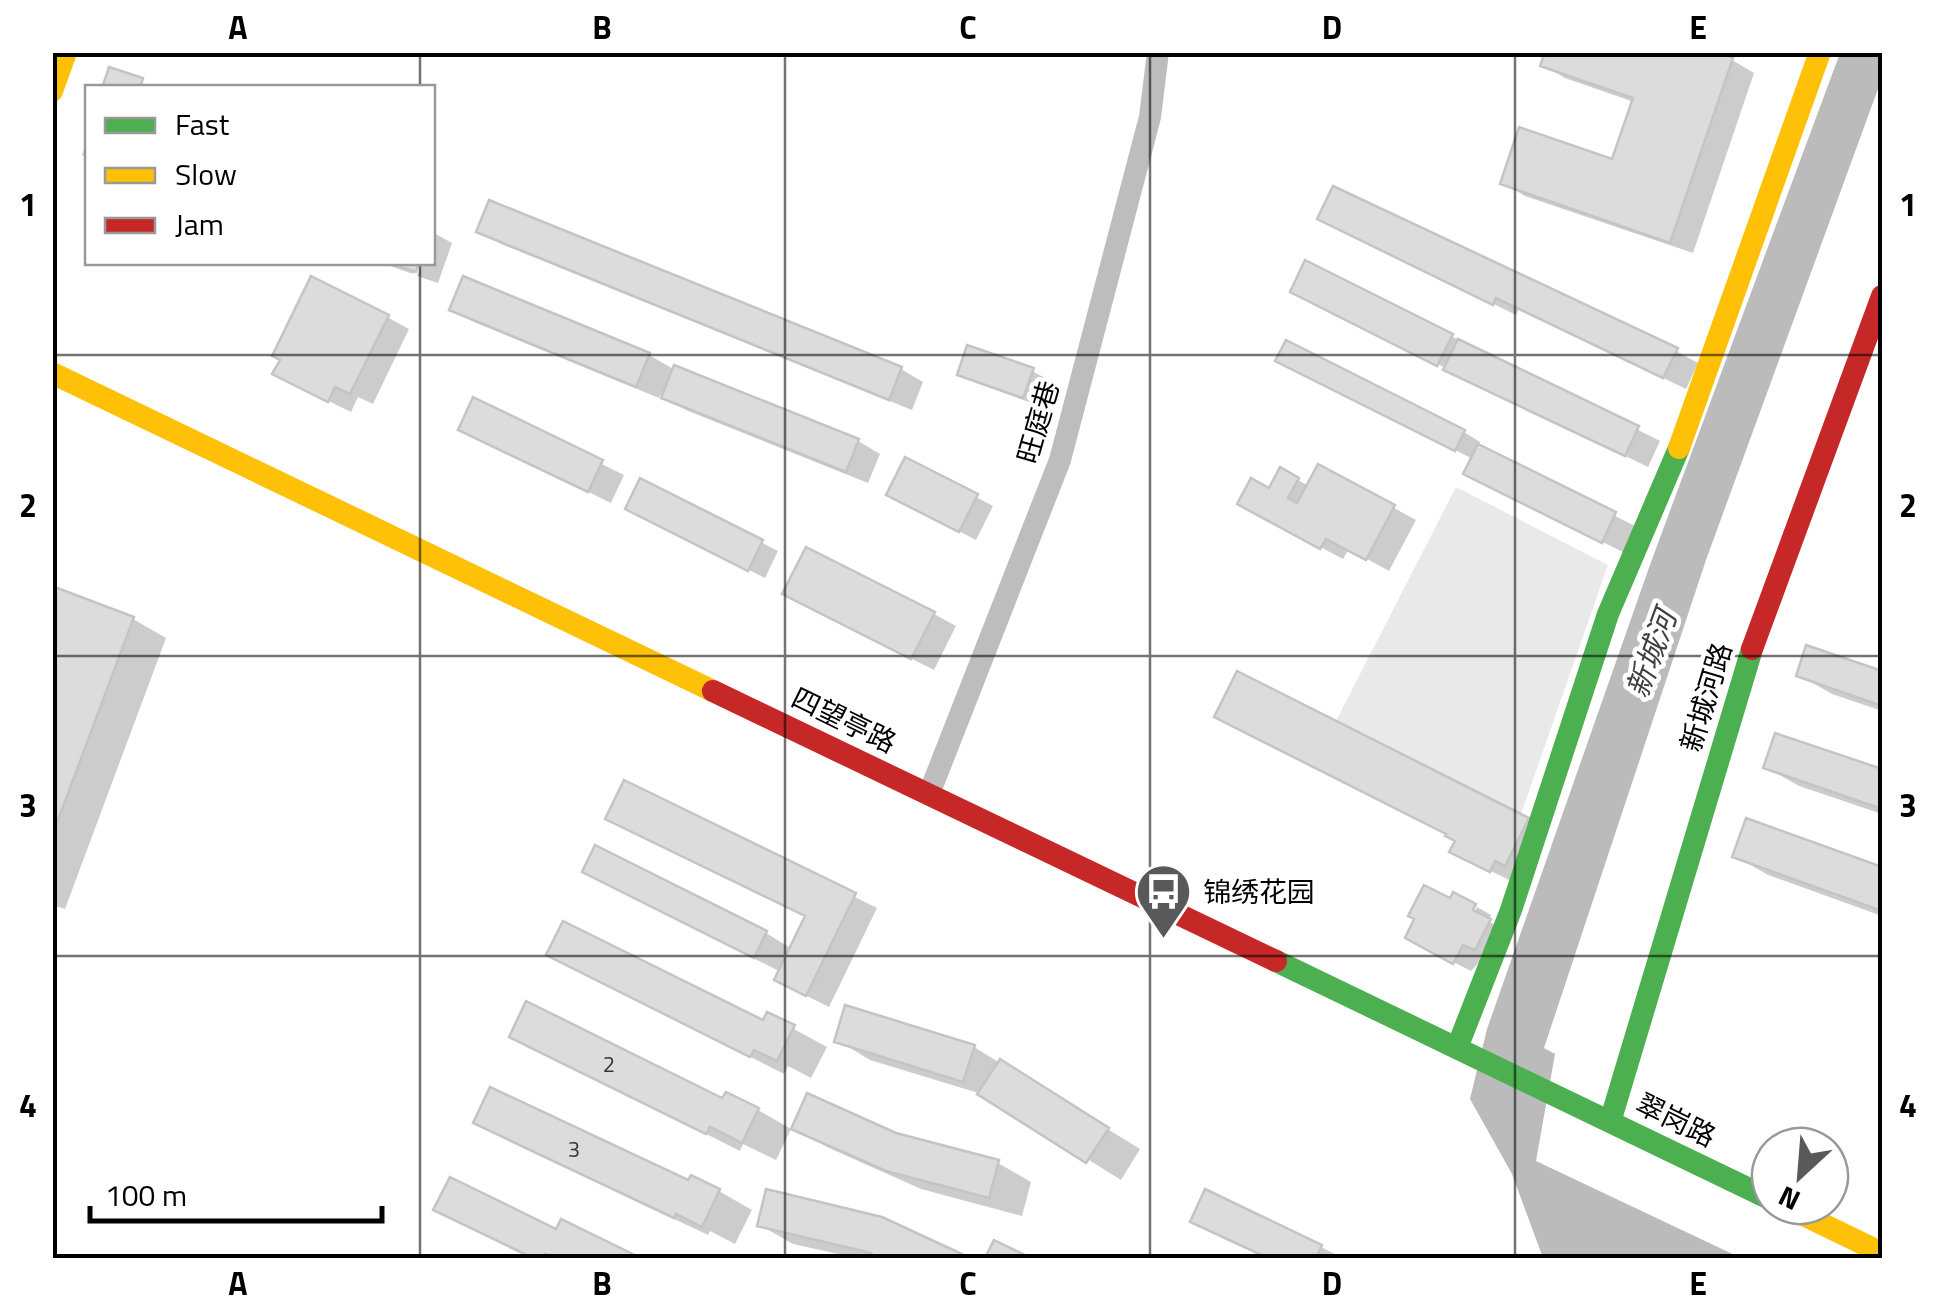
<svg xmlns="http://www.w3.org/2000/svg" width="1935" height="1311" font-family="'Titillium Web','Noto Sans SC',sans-serif">
	<style>
		.green { fill: #e9e9e9 }
		.water { fill: #bbb }
		.shadow { fill: #0003 }
		.building { fill: #dcdcdc; stroke: #c4c4c4; stroke-width: 2.5 }
		.lines { fill: none; stroke-linecap: round; stroke-linejoin: round }
		.street { stroke: #bdbdbd; stroke-width: 22 }
		.fast { stroke: #4caf50; stroke-width: 22 }
		.slow { stroke: #ffc107; stroke-width: 22 }
		.jam { stroke: #c62828; stroke-width: 22 }
		.grid { fill: none; stroke: #000; stroke-width: 2.5; stroke-opacity: 0.55 }
		.labels { text-anchor: middle; stroke-width: 9; stroke-linejoin: round; paint-order: stroke }
		.number-label { font-size: 22px; fill: #373737 }
		.street-label { font-size: 28px; fill: #000; stroke: #fff }
		.poi-label { font-size: 28px; fill: #000; stroke: #fff; text-anchor: start }
		.water-label { font-size: 30px; font-style: italic; fill: #3f3f3f; stroke: #fff }
		.neatline { fill: none; stroke: #000; stroke-width: 4 }
		.grid-label { font-size: 32px; text-anchor: middle; font-weight: bold; fill: #000 }
	</style>
	<rect width="100%" height="100%" fill="#fff"/>
	<path class="green" d="M1456,487L1608,565L1521,814L1336,721Z"/>
	<path class="water" d="M1840,53H1882V78L1706,560L1544,1048L1555,1054L1536,1161L1741,1258H1543L1512,1174L1470,1099L1487,1029L1651,562Z"/>
	<path class="shadow" d="M1732,60L1754,73L1693,253L1525,196L1503,183L1614,162L1634,102L1565,78L1543,65Z
		M88,138V158L82,155Z
		M490,203L901,369L923,382L912,410L501,244L479,231Z
		M1320,218L1676,351L1698,363L1686,389L1519,308L1516,315Z
		M432,232L452,243L438,283L417,276L422,262H432Z
		M379,262H417L413,274Z
		M464,280L649,355L675,370L858,441L880,454L868,483L686,410L660,395L659,398L474,322L452,309Z
		M1315,304L1451,336L1660,441L1648,467Z
		M387,317L409,329L373,404L358,397L351,412L298,386Z
		M1287,343L1464,432L1480,442L1478,447L1637,527L1625,553L1488,486L1473,459L1294,369Z
		M1032,371L1049,380L1040,406L976,383L960,374Z
		M474,401L624,475L611,503L483,441Z
		M906,460L993,506L976,540L905,503Z
		M1319,467L1416,520L1389,571L1349,549L1343,559L1262,516L1281,471L1309,486Z
		M641,481L778,551L765,578L644,518Z
		M52,589L133,619L166,638L65,909L52,905Z
		M807,606L934,614L956,626L934,670Z
		M1808,648L1882,673V711L1832,694L1799,675Z
		M1777,736L1882,771V814L1799,786L1766,767Z
		M625,783L877,908L829,1007L799,992L781,972L618,890L766,933L792,949L807,917Z
		M1528,821L1513,882L1475,863L1457,841Z
		M1747,821L1882,869V916L1768,875L1735,856Z
		M1451,902L1470,922L1477,907L1491,915L1488,921L1506,931L1471,971L1424,947Z
		M549,954L764,1023L768,1015L827,1047L811,1078L788,1066L784,1074Z
		M512,1036L758,1110L791,1129L776,1160L743,1144L740,1151Z
		M837,1040L974,1047L1140,1149L1121,1180L985,1095L870,1060Z
		M476,1122L719,1191L752,1210L735,1244L710,1231L708,1235L509,1141Z
		M794,1128L895,1136L998,1163L1031,1182L1022,1216L921,1189L827,1147Z
		M1206,1193L1321,1247L1342,1258H1266L1226,1240L1193,1221Z
		M436,1209L557,1232L562,1222L635,1258H532Z
		M881,1219L965,1258H856L793,1244L760,1225Z"/>
	<path class="building" d="M1545,52H1719L1733,58L1670,243L1500,184L1519,127L1612,159L1633,98L1540,66Z
		M109,67L143,78L140,88H102Z
		M1333,186L1678,348L1663,378L1496,298L1493,305L1317,219Z
		M489,200L902,367L889,400L476,232Z
		M1305,260L1453,334L1437,366L1290,292Z
		M387,262H419L416,272Z
		M311,276L389,315L350,394L335,387L328,402L272,374L280,360L272,356Z
		M463,276L650,353L636,387L449,310Z
		M1458,339L1639,426L1625,456L1443,370Z
		M1286,340L1465,430L1455,451L1275,361Z
		M967,345L1034,368L1023,398L957,375Z
		M674,365L859,439L846,472L661,398Z
		M473,397L603,460L588,492L458,430Z
		M1478,444L1616,512L1602,543L1463,474Z
		M905,457L978,494L959,532L886,495Z
		M1318,464L1395,505L1366,560L1326,539L1320,549L1237,504L1251,478L1269,488L1280,467L1299,478L1288,498L1297,503Z
		M640,478L763,540L748,571L625,509Z
		M806,547L935,612L911,659L782,594Z
		M52,586L134,617L52,836Z
		M1806,645L1882,671V706L1796,676Z
		M1237,671L1529,818L1505,866L1495,861L1490,872L1449,852L1455,841L1445,836L1446,834L1214,717Z
		M1775,733L1882,769V809L1763,768Z
		M624,780L856,893L806,996L774,980L805,916L605,819Z
		M1746,818L1882,867V911L1732,857Z
		M595,845L767,931L754,958L582,872Z
		M1424,885L1450,898L1453,892L1476,904L1473,910L1491,919L1475,950L1463,945L1453,964L1405,938L1414,919L1408,916Z
		M563,921L763,1020L767,1012L795,1025L777,1061L754,1050L750,1057L546,955Z
		M526,1001L722,1098L726,1092L759,1108L742,1143L710,1127L706,1134L509,1037Z
		M845,1005L975,1045L963,1082L834,1042Z
		M1000,1059L1109,1128L1086,1163L977,1094Z
		M490,1087L688,1180L691,1175L720,1189L702,1227L676,1214L674,1218L473,1123Z
		M807,1093L896,1133L999,1160L989,1198L886,1171L791,1129Z
		M450,1177L556,1229L561,1219L641,1258H555L545,1254L543,1258H533L433,1210Z
		M766,1189L882,1217L962,1254L959,1258H881L867,1252L757,1226Z
		M1205,1189L1322,1245L1316,1258H1268L1190,1222Z
		M994,1240L1031,1258H985Z"/>
	<g class="lines">
		<path class="street" d="M929,794L1060,460L1150,117L1158,52"/>
		<path class="fast" d="M1276,961L1770,1199
			M1457,1048L1511,910L1608,614L1679,448
			M1610,1122L1752,649"/>
		<path class="slow" d="M52,91L66,52
			M52,373L713,691
			M1679,448L1820,52
			M1785,1206L1882,1253"/>
		<path class="jam" d="M1752,649L1882,296
			M713,691L1276,961"/>
	</g>
	<path class="grid" d="M420,52V88M785,52V1258M1150,52V1258M1515,52V1258M420,262V1258M52,355H1882M52,656H1882M52,956H1882"/>
	<defs>
		<symbol id="bus-pin" viewBox="-11 -11 22 30"><path d="M0 17L-7.5 6A9.5 9.5 0 1 1 7.5 6Z" fill="#595959" stroke="#fff"/><path d="M-5-6H5V4H4V6H2V4H-2V6H-4V4H-5ZM-3.5-4V0h7V-4ZM-3.5 1.2v1.5H-2V1.2ZM2 1.2v1.5H3.5V1.2Z" fill="#fff"/></symbol>
	</defs>
	<g fill-rule="evenodd">
		<use href="#bus-pin" x="1132" y="860" width="63" height="86"/>
	</g>
	<g class="labels">
		<g class="number-label">
			<text x="609" y="1072">2</text>
			<text x="574" y="1157">3</text>
		</g>
		<g class="street-label">
			<text transform="translate(1038 422) rotate(-74)" y="10">旺庭巷</text>
			<text transform="translate(1706 697) rotate(-73)" y="10">新城河路</text>
			<text transform="translate(844 720) rotate(26)" y="10">四望亭路</text>
			<text transform="translate(1676 1120) rotate(26)" y="10">翠岗路</text>
		</g>
		<g class="poi-label">
			<text x="1203" y="902">锦绣花园</text>
		</g>
		<g class="water-label">
			<text transform="translate(1652 654) rotate(-70)" y="10">新城河</text>
		</g>
	</g>
	<rect width="1935" height="1311" fill="none" stroke="#ffffff" stroke-width="110"/>
	<rect x="85" y="85" width="350" height="180" fill="#ffffff" stroke="#999999" stroke-width="2.5"/>
	<rect x="105" y="118" width="50" height="15" fill="#4caf50" stroke="#999999" stroke-width="2.5"/>
	<text x="175" y="135" font-size="30" fill="#000000">Fast</text>
	<rect x="105" y="168" width="50" height="15" fill="#ffc107" stroke="#999999" stroke-width="2.5"/>
	<text x="175" y="185" font-size="30" fill="#000000">Slow</text>
	<rect x="105" y="218" width="50" height="15" fill="#c62828" stroke="#999999" stroke-width="2.5"/>
	<text x="175" y="235" font-size="30" fill="#000000">Jam</text>
	<g transform="translate(1800 1176) rotate(206)"><circle r="48" fill="#ffffff" stroke="#999999" stroke-width="2.5"/>
	<path d="M0-8L18 38L0 25L-18 38Z" fill="#595959"/>
	<text y="-15" font-size="28" font-weight="bold" text-anchor="middle" fill="#000000">N</text>
	</g>
	<path d="M90 1206v15h292v-15" fill="none" stroke="#000000" stroke-width="5"/>
	<text x="105" y="1206" font-size="30" fill="#000000" stroke="#ffffff" stroke-width="8" paint-order="stroke">100 m</text>
	<rect x="55" y="55" width="1825" height="1201" class="neatline"/>
	<g class="grid-label">
		<text x="238" y="39">A</text>
		<text x="602" y="39">B</text>
		<text x="968" y="39">C</text>
		<text x="1332" y="39">D</text>
		<text x="1698" y="39">E</text>
		<text x="28" y="216">1</text>
		<text x="1908" y="216">1</text>
		<text x="28" y="517">2</text>
		<text x="1908" y="517">2</text>
		<text x="28" y="817">3</text>
		<text x="1908" y="817">3</text>
		<text x="28" y="1117">4</text>
		<text x="1908" y="1117">4</text>
		<text x="238" y="1295">A</text>
		<text x="602" y="1295">B</text>
		<text x="968" y="1295">C</text>
		<text x="1332" y="1295">D</text>
		<text x="1698" y="1295">E</text>
	</g>
</svg>
